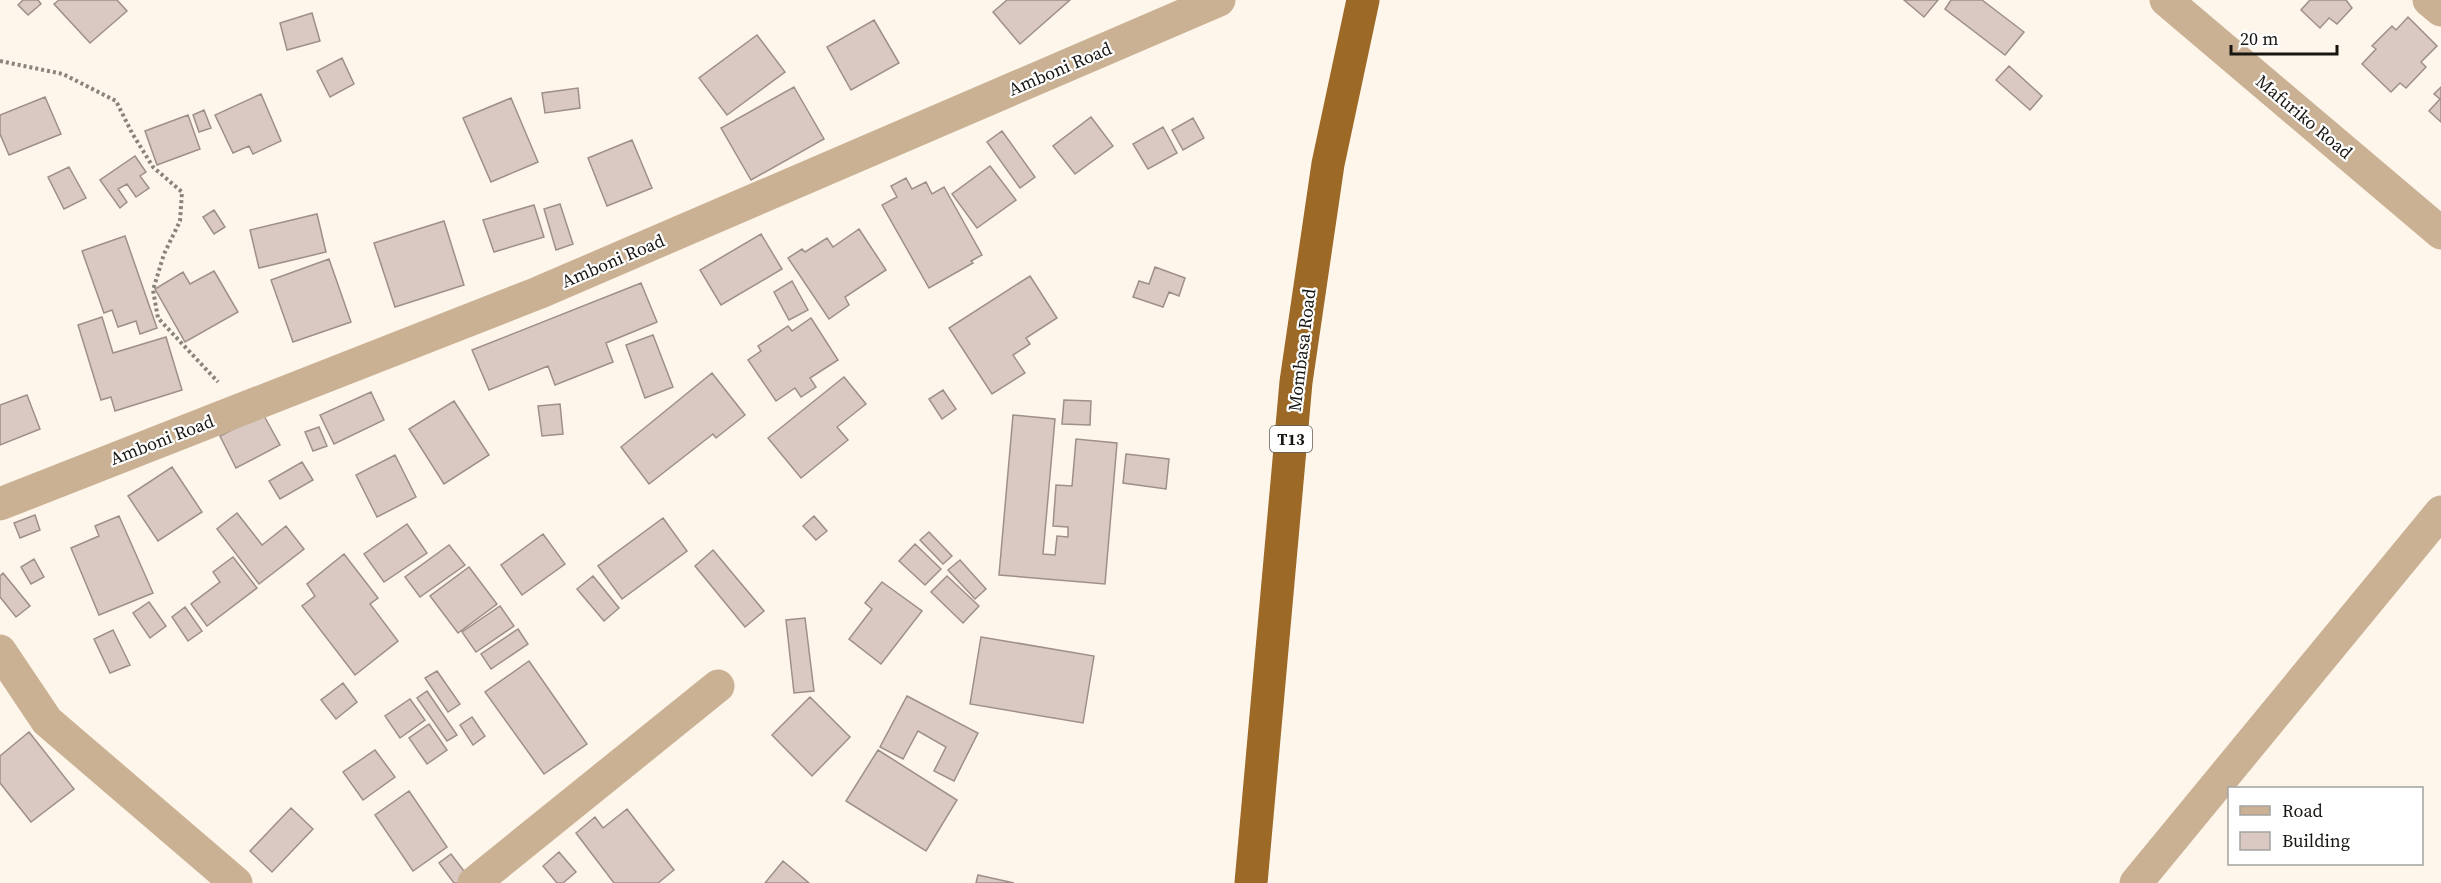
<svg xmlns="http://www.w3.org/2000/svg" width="2441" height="883" font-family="'Source Serif 4',serif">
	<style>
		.building { fill: #dac9c2; stroke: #9f8f89; stroke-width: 1.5 }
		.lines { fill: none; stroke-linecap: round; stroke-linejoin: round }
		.path { stroke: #88837b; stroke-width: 4; stroke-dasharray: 3 3; stroke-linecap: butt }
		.minor { stroke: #cbb194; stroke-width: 33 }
		.trunk { stroke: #9c6927; stroke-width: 33 }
		.labels { text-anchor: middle; stroke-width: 4.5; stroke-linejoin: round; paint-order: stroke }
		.shield { fill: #fff; stroke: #5e5c58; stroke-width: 1.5 }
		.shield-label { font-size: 16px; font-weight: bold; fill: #191611 }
		.street-label { font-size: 18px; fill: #191611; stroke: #fff }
	</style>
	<rect width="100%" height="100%" fill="#fef6eb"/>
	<path class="building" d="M23,0H38L41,4L28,15L18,5Z
		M59,0H117L127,11L90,43L54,4Z
		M1007,0H1070L1020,44L993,12Z
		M1904,0H1938L1924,17Z
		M1951,0H1982L2024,32L2005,55L1945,9Z
		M2310,0H2346L2352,8L2337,24L2329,18L2320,28L2301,10Z
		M312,13L320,41L287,50L280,23Z
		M2408,17L2437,46L2421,62L2426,67L2406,88L2400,83L2391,92L2362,64L2376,49L2372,46L2392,26L2396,30Z
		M874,20L899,63L851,90L827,47Z
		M757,35L785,72L727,115L699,78Z
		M342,58L354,84L330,97L317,71Z
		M2009,66L2042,96L2030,110L1996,80Z
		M794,87L824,139L751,180L721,128Z
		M2441,87V122L2429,111L2440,99L2434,94Z
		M578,88L580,108L545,113L542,93Z
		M261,94L281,141L253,154L249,146L233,153L215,115Z
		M45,97L61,134L9,155L0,134V115Z
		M511,98L538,162L491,182L463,118Z
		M204,110L211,128L199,132L193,115Z
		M188,115L200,149L157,165L145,131Z
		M1091,117L1113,146L1075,174L1053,146Z
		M1193,118L1204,138L1183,150L1172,130Z
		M1163,127L1177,153L1148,169L1133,144Z
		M1002,131L1035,177L1020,188L987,142Z
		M632,140L652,188L607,206L588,158Z
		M135,156L146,172L140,176L149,188L136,197L127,184L118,189L127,202L120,208L100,180Z
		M990,166L1016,200L977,228L952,194Z
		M69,167L86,198L64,209L48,177Z
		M906,178L912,189L926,182L932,194L944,187L982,255L971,261L973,263L929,288L882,205L897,197L891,186Z
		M560,204L573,244L556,250L544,209Z
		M534,205L544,237L494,252L483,220Z
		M214,210L225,227L214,234L203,217Z
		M317,214L326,252L259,268L250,230Z
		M444,221L464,285L395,307L374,243Z
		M859,229L886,270L845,297L849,305L829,319L788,258L802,249L805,252L827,238L833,247Z
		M761,234L782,269L721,305L700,270Z
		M125,236L157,328L140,334L136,321L118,327L112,310L104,313L82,251Z
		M329,259L351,322L293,342L271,280Z
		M1155,267L1185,278L1179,296L1169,292L1163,307L1133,297L1139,281L1149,284Z
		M214,271L238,312L185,342L155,289L183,272L190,284Z
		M1030,276L1057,318L1026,338L1030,344L1013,355L1025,373L992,394L949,328Z
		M792,281L808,310L789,320L774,292Z
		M641,283L657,322L606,343L613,362L555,385L548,366L489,390L472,350Z
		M102,317L113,353L166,337L182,390L115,411L111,397L101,400L78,325Z
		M811,318L838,360L810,378L816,387L801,397L795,388L776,401L748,360L761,351L758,346L788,326L792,331Z
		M653,335L673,387L645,398L626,345Z
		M712,373L745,415L716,438L713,434L649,484L621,447Z
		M844,377L866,404L837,427L848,440L801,478L768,438Z
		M943,390L956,409L942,419L929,399Z
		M371,392L384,420L334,444L320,415Z
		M27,395L40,429L0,445V405Z
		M1064,400L1091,401L1090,425L1062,424Z
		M454,401L489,455L444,484L409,429Z
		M560,404L563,434L542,436L538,406Z
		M263,414L280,445L236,468L220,436Z
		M1013,415L1055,419L1043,554L1055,555L1057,536L1068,537V527L1053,526L1056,485L1072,486L1076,439L1117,443L1105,584L999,575Z
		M319,427L327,446L313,451L305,432Z
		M1126,454L1169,459L1166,489L1123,483Z
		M395,455L416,497L377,517L356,475Z
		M302,462L313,480L280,499L269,481Z
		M172,467L202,512L158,541L128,496Z
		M237,513L262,545L286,526L304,549L259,584L217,529Z
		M35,515L40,530L20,538L14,523Z
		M119,516L153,593L99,615L71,548L99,536L95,526Z
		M814,516L827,531L816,540L803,526Z
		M663,518L687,551L622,599L598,566Z
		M407,524L427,553L384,582L364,554Z
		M929,532L952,556L943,564L920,540Z
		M543,534L565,564L522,595L501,565Z
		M915,544L941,569L925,585L899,561Z
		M449,545L465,565L420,597L405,577Z
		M713,550L764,611L745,627L695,566Z
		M344,554L378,598L370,604L398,641L355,675L302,606L315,596L307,584Z
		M233,557L257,588L207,626L191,604L220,582L213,572Z
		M34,559L44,577L31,584L21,567Z
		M960,560L986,589L975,599L948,570Z
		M469,567L497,604L458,633L430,596Z
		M3,573L30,606L16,617L0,597V576Z
		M593,576L619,608L604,621L577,589Z
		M947,576L979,606L963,623L931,592Z
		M882,582L922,611L881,664L849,639L872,609L865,603Z
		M149,602L166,626L150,638L133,613Z
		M500,606L514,626L476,652L462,632Z
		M185,607L202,631L188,641L172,617Z
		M805,618L814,691L794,693L786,620Z
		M518,629L528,644L491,669L481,654Z
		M113,630L130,665L110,673L94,639Z
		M981,637L1094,656L1083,723L970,704Z
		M529,661L587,744L544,774L485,692Z
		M437,671L460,704L448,712L425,678Z
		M343,683L357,702L336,719L321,700Z
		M427,691L457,735L447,741L417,698Z
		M907,696L978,733L954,781L934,771L946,747L918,731L903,759L880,747Z
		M810,697L850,737L812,776L772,735Z
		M410,699L425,720L400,738L385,716Z
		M472,717L485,736L473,745L460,725Z
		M429,724L447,750L427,764L409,738Z
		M29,732L74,789L31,822L0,783V756Z
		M375,750L395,777L363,800L343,772Z
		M878,750L957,800L926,851L846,801Z
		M409,791L447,847L413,871L375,815Z
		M291,808L313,829L272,872L250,851Z
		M627,809L674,870L658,883H614L576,833L595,817L603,828Z
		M559,852L576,872L563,883H557L543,866Z
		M451,854L470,879L464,883H454L439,863Z
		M783,861L809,883H765Z
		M978,875L1014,883H976Z"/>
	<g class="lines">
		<path class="path" d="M0,61L63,74L116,101L132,133L153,167L182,192L180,221L164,254L153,290L158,318L218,382"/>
		<path class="minor" d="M2166,0L2441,233
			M2429,0L2441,10
			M0,504L538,293L1219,0
			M0,651L47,721L236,883
			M474,883L718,686
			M2136,883L2441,512"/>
		<path class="trunk" d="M1251,883L1296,382L1328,164L1363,0"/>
	</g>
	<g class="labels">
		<rect class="shield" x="1270" y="426" width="42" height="26" rx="4.5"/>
		<g class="shield-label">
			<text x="1291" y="445">T13</text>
		</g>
		<g class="street-label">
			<text transform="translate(1060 69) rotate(-23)" y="6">Amboni Road</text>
			<text transform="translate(2304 117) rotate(40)" y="6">Mafuriko Road</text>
			<text transform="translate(613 261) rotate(-23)" y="6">Amboni Road</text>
			<text transform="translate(1302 350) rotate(-83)" y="6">Mombasa Road</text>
			<text transform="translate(162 440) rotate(-21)" y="6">Amboni Road</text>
		</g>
	</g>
	<rect x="2228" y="787" width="195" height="78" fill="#ffffff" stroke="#a3a2a0" stroke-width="1.5"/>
	<rect x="2240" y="806" width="30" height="9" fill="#cbb194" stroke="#a3a2a0" stroke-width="1.5"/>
	<text x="2282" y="817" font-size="18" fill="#191611">Road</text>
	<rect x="2240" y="832" width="30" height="18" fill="#dac9c2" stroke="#a3a2a0" stroke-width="1.5"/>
	<text x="2282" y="847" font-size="18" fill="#191611">Building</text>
	<path d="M2231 45v9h106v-9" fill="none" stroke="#191611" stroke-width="3"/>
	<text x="2240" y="45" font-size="18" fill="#191611" stroke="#ffffff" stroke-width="4.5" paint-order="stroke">20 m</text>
</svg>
